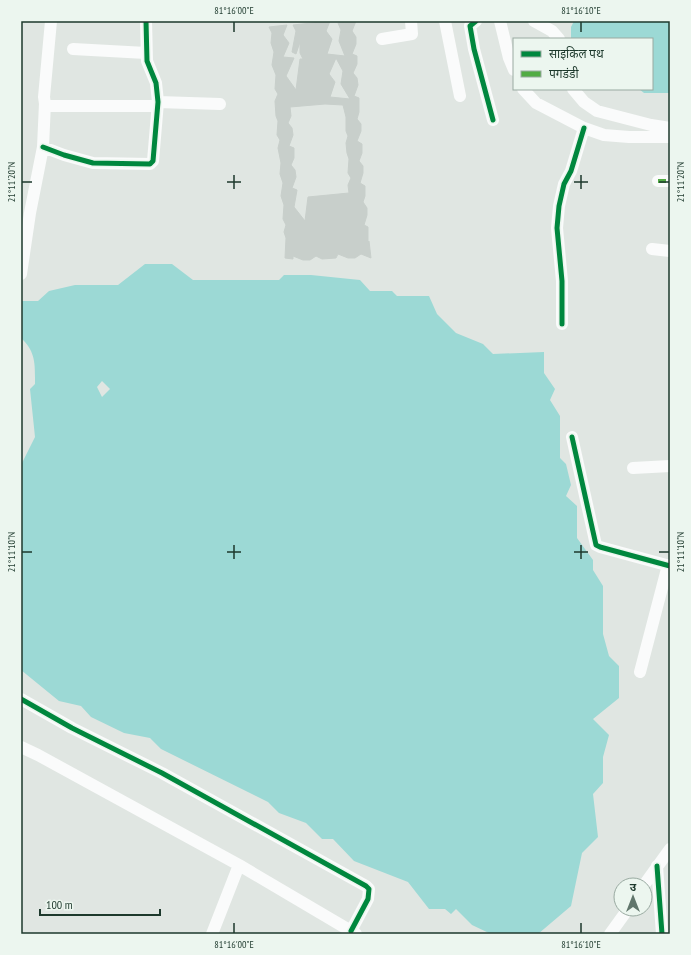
<svg xmlns="http://www.w3.org/2000/svg" width="691" height="955" font-family="'PT Sans Narrow','Noto Sans Devanagari',sans-serif">
	<style>
		.water { fill: #9cd9d5; fill-rule: evenodd }
		.building { fill: #c8cfcb; stroke: #c8cfcb; fill-rule: evenodd }
		.lines { fill: none; stroke-linecap: round; stroke-linejoin: round }
		.minor { stroke: #fafbfb; stroke-width: 12 }
		.quiet { stroke: #52ac44; stroke-width: 4; stroke-dasharray: 8 4; stroke-linecap: butt }
		.cycleway-casing { stroke: #ecf6ef; stroke-width: 8 }
		.cycleway { stroke: #00873e; stroke-width: 5 }
		.ticks { fill: none; stroke: #1d392c; stroke-width: 1.5 }
		.neatline { fill: none; stroke: #1d392c; stroke-width: 1.5 }
		.ticks-label { font-size: 10px; text-anchor: middle; fill: #1d392c }
	</style>
	<rect width="100%" height="100%" fill="#e0e6e2"/>
	<path class="water" d="M574,21H670V93H644L639,89H652V39H571V27Z
		M145,264H172L193,280H279L284,275H311L360,280L370,291H392L397,296H429L437,314L456,333L483,344L493,354L544,352V373L555,389L550,400L560,416V458L566,464L571,485L566,496L577,506V538L593,560V570L603,586V634L609,656L619,666V698L593,719L609,735L603,757V783L593,794L598,837L582,853L571,906L538,934H491L472,925L456,909L451,914L445,909H429L408,882L354,861L333,839H322L306,823L279,813L268,802L161,749L150,738L124,733L91,717L81,706L59,701L21,670V465L35,437L30,389L35,384C35,364 36,352 21,338V301H38L49,291L75,285H118ZM102,381L110,389L102,397L97,387Z"/>
	<path class="building" d="M330,21L326,31L332,39L327,54L345,56L339,41L341,30L338,23L356,21L352,31L356,37V44L352,54L357,56V64L353,73L357,78L358,85L354,96L359,98V112L357,119L361,124V131L357,141L362,144V153L359,161L363,166V173L360,183L365,186V196L363,202L367,208V215L364,225L368,227V242L369,241L371,258L361,254L355,258H348L338,254L336,258L322,259L316,256L310,260H303L293,256V259L285,258L286,238L284,232L286,225L283,219L284,205L281,196L283,183L280,174L281,163L278,148L280,140L277,135L278,121L276,116L275,101L278,94L275,89L276,75L272,65L274,52L271,43L272,33L269,27L287,25L283,35L289,43L283,57L294,58L286,76L296,90L300,59H303L300,53V42L296,54L292,52L296,31L293,25ZM336,58L343,71L341,84L350,99L330,97L335,82L329,74ZM325,104L343,105L346,117V131L348,136L346,143L347,153L349,159L348,173L351,178L348,185L349,193L308,197L305,221L294,207L297,190L292,188L296,177L295,170L291,165L294,158V148L289,146L293,135L292,128L288,123L291,116L290,107Z"/>
	<g class="lines">
		<path class="minor" d="M51,21L44,97L45,104L50,106H158
			M445,21L460,96
			M476,21L470,26L474,49L493,120
			M500,21L509,58L514,70
			M534,21L552,31L559,39
			M382,39L412,34L411,21
			M73,49L146,53
			M523,89L536,103L584,128L604,135L629,137H670
			M573,89L584,102L597,111L651,125L670,128
			M158,102L220,104
			M43,147L64,155L93,163L150,164L153,161L158,102L156,83L147,61L146,21
			M658,181H670
			M652,249L670,251
			M21,274L30,213L43,147L45,103
			M562,324V281L557,228L559,206L564,184L571,171L584,128
			M572,437L596,545L600,547L670,566
			M633,468L670,466
			M640,672L668,565
			M21,699L72,728L162,773L366,886L369,889L368,899L351,931
			M21,747L38,755L239,865L356,934
			M657,866L662,934
			M644,885L670,849
			M212,934L239,865
			M610,934L628,909"/>
		<path class="quiet" d="M658,181H670"/>
		<defs>
			<path id="cycleway" d="M476,21L470,26L474,49L493,120
				M43,147L64,155L93,163L150,164L153,161L158,102L156,83L147,61L146,21
				M562,324V281L557,228L559,206L564,184L571,171L584,128
				M572,437L596,545L600,547L670,566
				M21,699L72,728L162,773L366,886L369,889L368,899L351,931
				M657,866L662,934"/>
		</defs>
		<use href="#cycleway" class="cycleway-casing"/>
		<use href="#cycleway" class="cycleway"/>
	</g>
	<path class="ticks" d="M234,22V32M581,22V32M234,175V189M581,175V189M22,182H32M227,182H241M574,182H588M659,182H669M234,545V559M581,545V559M22,552H32M227,552H241M574,552H588M659,552H669M234,923V933M581,923V933"/>
	<rect width="691" height="955" fill="none" stroke="#ecf6ef" stroke-width="44"/>
	<rect x="513" y="38" width="140" height="52" fill="#ecf6ef" stroke="#99aaa1"/>
	<rect x="521" y="51" width="20" height="6" fill="#00873e" stroke="#99aaa1"/>
	<text x="549" y="58" font-size="12" fill="#1d392c">साइकिल पथ</text>
	<rect x="521" y="71" width="20" height="6" fill="#52ac44" stroke="#99aaa1"/>
	<text x="549" y="78" font-size="12" fill="#1d392c">पगडंडी</text>
	<g transform="translate(633 897)"><circle r="19" fill="#ecf6ef" stroke="#99aaa1"/>
	<path d="M0-3L7 15L0 10L-7 15Z" fill="#61766c"/>
	<text y="-6" font-size="11" font-weight="bold" text-anchor="middle" fill="#1d392c">उ</text>
	</g>
	<path d="M40 909v6h120v-6" fill="none" stroke="#1d392c" stroke-width="2"/>
	<text x="46" y="909" font-size="12" fill="#1d392c" stroke="#ecf6ef" stroke-width="3" paint-order="stroke">100 m</text>
	<rect x="22" y="22" width="647" height="911" class="neatline"/>
	<g class="ticks-label">
		<text x="234" y="14">81°16'00"E</text>
		<text x="581" y="14">81°16'10"E</text>
		<text transform="translate(11 182) rotate(-90)" y="4">21°11'20"N</text>
		<text transform="translate(680 182) rotate(-90)" y="4">21°11'20"N</text>
		<text transform="translate(11 552) rotate(-90)" y="4">21°11'10"N</text>
		<text transform="translate(680 552) rotate(-90)" y="4">21°11'10"N</text>
		<text x="234" y="948">81°16'00"E</text>
		<text x="581" y="948">81°16'10"E</text>
	</g>
</svg>
